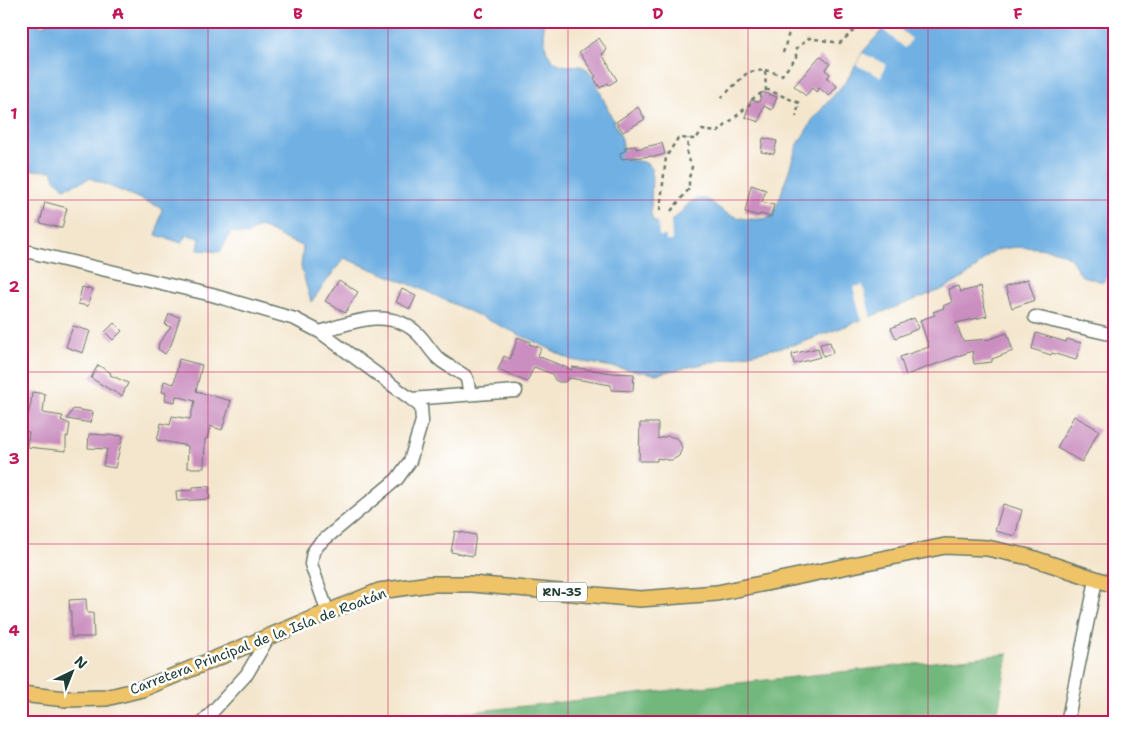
<svg xmlns="http://www.w3.org/2000/svg" width="1135" height="744" font-family="'Shantell Sans',sans-serif">
	<style>
		.forest { fill: #72b87d; stroke: #487a58 }
		.water { fill: #6fb0e3; stroke: #47768c }
		.pier { fill: #f4e6cd }
		.building { fill: #ca8ec0 }
		.lines { fill: none; stroke-linecap: round; stroke-linejoin: round }
		.minor-casing { stroke: #6a786a; stroke-width: 15 }
		.major-casing { stroke: #6a786a; stroke-width: 18 }
		.path { stroke: #6a786a; stroke-width: 2.5; stroke-dasharray: 4 4; stroke-linecap: butt }
		.minor { stroke: #fff; stroke-width: 12 }
		.major { stroke: #efc469; stroke-width: 15 }
		.grid { fill: none; stroke: #c2185b; stroke-width: 1; stroke-opacity: 0.55 }
		.labels { text-anchor: middle; stroke-width: 5; stroke-linejoin: round; paint-order: stroke }
		.shield { fill: #fff; stroke: #627771; stroke-width: 1 }
		.shield-label { font-size: 12px; font-weight: bold; fill: #1f3d34 }
		.street-label { font-size: 14px; fill: #1f3d34; stroke: #fff }
		.neatline { fill: none; stroke: #c2185b; stroke-width: 2 }
		.grid-label { font-size: 16px; text-anchor: middle; font-weight: bold; fill: #c2185b }
	</style>
	<rect width="100%" height="100%" fill="#fff"/>
	<filter id="ink" filterUnits="userSpaceOnUse"><feTurbulence type="fractalNoise" baseFrequency=".02" numOctaves="2"/><feDisplacementMap in="SourceGraphic" scale="10" xChannelSelector="R" yChannelSelector="G"/><feConvolveMatrix kernelMatrix="1 2 1 2 8 2 1 2 1" color-interpolation-filters="sRGB"/></filter>
	<filter id="wash" filterUnits="userSpaceOnUse"><feTurbulence type="fractalNoise" baseFrequency=".0096" numOctaves="4" result="noise"/><feDisplacementMap in="SourceGraphic" scale="20" xChannelSelector="R" yChannelSelector="G"/><feGaussianBlur stdDeviation="1.12" result="paint"/><feColorMatrix in="noise" values="0 0 0 0 0 0 0 0 0 0 0 0 0 0 0 0 0 1.4 0 .05"/><feComposite in="paint" operator="in"/></filter>
	<g filter="url(#wash)">
		<rect width="100%" height="100%" fill="#f4e6cd"/>
		<path class="forest" d="M1008,654L996,723H366H367Z"/>
		<path class="water" d="M21,21H31L42,26L47,24L49,21H543C544,30 544,40 546,49C547,53 549,56 552,59C565,71 574,62 585,68C589,70 591,74 593,77L622,139L625,158C635,163 643,158 652,168L651,215L654,222C682,227 681,200 700,199C710,198 715,206 723,211C736,220 757,221 772,217L779,200L797,146L813,119L847,80L856,65L862,53L890,21H1114V273L1109,276L1103,282L1082,276C1078,271 1071,257 1066,255C1052,247 1007,244 993,252C986,256 982,262 976,268C966,277 955,283 943,289L801,343L656,374L571,360L546,347L419,288L344,258L311,302L301,267L303,246L287,240L260,226L247,235L231,232L220,252L198,250L200,238L186,235L182,243L156,235L162,208L90,178L79,183L64,188L55,179L52,171L21,170Z"/>
		<path class="pier" d="M890,21L912,39L905,48L883,30Z
			M862,53L886,64L881,77L856,65Z
			M671,218L672,241H666V236H659L658,220Z
			M863,285L871,319L862,323L853,287Z"/>
		<g id="blocks">
			<path class="building" d="M599,38L607,50L602,54L617,80L609,85L608,83L600,88L594,78L596,77L579,52Z
				M820,56L830,64L825,70L830,74L827,78L837,86L829,96L819,88L816,92L812,88L806,96L794,86Z
				M762,92L777,97L772,110L764,106L759,122L745,117L751,100L759,102Z
				M638,107L645,119L623,132L616,122Z
				M763,138L777,141L774,154L761,152Z
				M662,143L665,154L654,157L653,156L621,159L620,153L625,151V147L636,146V149Z
				M751,185L766,190L762,202L774,205L771,217L760,214L759,216L745,212Z
				M45,202L67,208L62,228L40,223Z
				M1028,279L1035,300L1012,308L1005,287Z
				M339,280L358,292L345,313L325,301Z
				M958,286L960,292L980,287L987,316L956,323L963,341L990,339L1007,333L1013,351L992,359V362L974,364L972,351L906,375L900,357L929,347L920,320L935,315L933,312L944,308L943,306L952,302L948,289Z
				M82,287L92,290L88,306L78,304Z
				M402,289L416,296L410,309L396,302Z
				M169,314L180,317L171,345L165,354L158,349L159,343L171,327L165,325Z
				M914,318L919,328L896,338L891,328Z
				M114,323L122,331L113,340L105,332Z
				M73,326L90,331L83,353L66,347Z
				M1036,333L1066,342L1067,339L1081,343L1076,360L1052,353L1051,355L1032,349Z
				M518,337L530,342L529,344L541,348L538,356L572,370V367L612,373L634,374L633,391L611,390V385L569,378L565,382H559L555,380L552,374L534,367L527,382L498,370L504,356L510,359Z
				M830,342L833,353L823,356L820,344Z
				M818,348L820,357L794,364L792,354Z
				M179,359L202,365L196,391L231,401L222,430L210,426L207,439H205L204,468H187L188,446L157,440L161,423L170,425L172,416L190,419L195,401L176,396L175,402L165,400L166,393L162,392L164,381L174,384Z
				M98,365L111,373L110,375L128,383L122,396L109,389L91,378Z
				M32,392L45,394L43,413L63,416L61,420L70,424L68,437L66,436V451L27,447L29,432L24,431L31,403Z
				M73,409L93,412L91,423L67,419Z
				M1074,416L1099,430L1082,462L1057,448Z
				M640,423H658V439L668,436L676,438L679,440L682,448L679,456L672,460H668L657,458V461H639Z
				M89,434L123,436L115,468L103,466L107,449L88,448Z
				M209,486L210,499L177,501L176,491L193,490V487Z
				M1003,504L1022,510L1015,536L995,531Z
				M455,531L476,535L473,556L451,552Z
				M86,599L87,613H93L94,637H71V611H70L69,600Z"/>
		</g>
	</g>
	<g filter="url(#ink)">
		<use href="#blocks" fill-opacity="0" stroke="#6a786a" stroke-width="1"/>
		<g class="lines">
			<defs>
				<path id="minor" d="M21,250L212,295L295,319L320,332L411,399L421,407L422,421L410,461L397,479L319,544L313,552L311,564L328,613
					M1035,317L1114,335
					M320,332C352,322 391,306 419,335C426,342 431,352 439,359C447,366 457,370 465,376L467,379L470,394
					M411,399L516,391
					M202,723L247,674L268,638
					M1067,723L1096,580"/>
				<path id="major" d="M21,694L66,699L106,698L142,689L379,591L430,584H472L640,599L717,593L945,546L987,548L1029,557L1114,585"/>
			</defs>
			<use href="#minor" class="minor-casing"/>
			<use href="#major" class="major-casing"/>
			<path class="path" d="M783,53L790,29L802,21
				M765,70L782,75L796,58V49L809,38L840,43L864,21
				M766,89L799,103L796,117
				M660,210L666,157L678,138L696,139L702,130L718,132L749,105L751,100L766,90L765,70L748,72L721,98
				M671,211L689,189V178L692,167L687,154L688,138"/>
			<use href="#minor" class="minor"/>
			<use href="#major" class="major"/>
		</g>
	</g>
	<path class="grid" d="M208,21V723M388,21V723M568,21V723M748,21V723M928,21V723M21,200H1114M21,372H1114M21,544H1114"/>
	<g class="labels">
		<rect class="shield" x="537" y="582.5" width="50" height="19" rx="4"/>
		<g class="shield-label">
			<text x="562" y="596">RN-35</text>
		</g>
		<g class="street-label">
			<text transform="translate(258 641) rotate(-21)" y="5">Carretera Principal de la Isla de Roatán</text>
		</g>
	</g>
	<rect width="1135" height="744" fill="none" stroke="#fff" stroke-width="55"/>
	<g transform="translate(72 672) rotate(43)" stroke="#ffffff" stroke-width="4" paint-order="stroke">
	<path d="M0-4L9 19L0 12L-9 19Z" fill="#1f3d34"/>
	<text y="-8" font-size="14" font-weight="bold" text-anchor="middle" fill="#1f3d34">N</text>
	</g>
	<rect x="28" y="28" width="1080" height="688" class="neatline"/>
	<g class="grid-label">
		<text x="118" y="19">A</text>
		<text x="298" y="19">B</text>
		<text x="478" y="19">C</text>
		<text x="658" y="19">D</text>
		<text x="838" y="19">E</text>
		<text x="1018" y="19">F</text>
		<text x="14" y="119">1</text>
		<text x="14" y="292">2</text>
		<text x="14" y="464">3</text>
		<text x="14" y="636">4</text>
	</g>
</svg>
